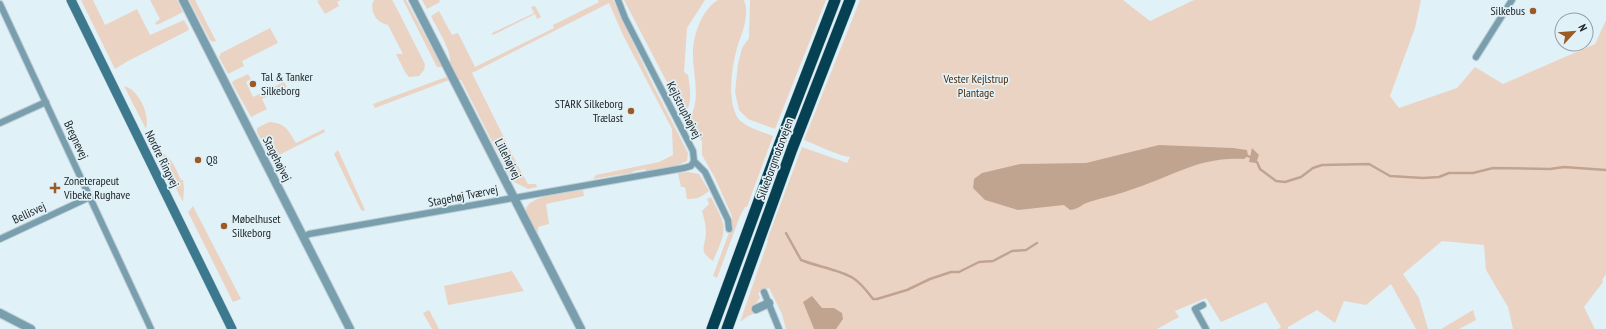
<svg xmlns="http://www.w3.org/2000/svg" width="1606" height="329" font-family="'PT Sans Narrow',sans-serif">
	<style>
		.green { fill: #ebd3c3 }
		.water { fill: #c1a490 }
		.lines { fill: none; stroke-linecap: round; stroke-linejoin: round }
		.stream { stroke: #c1a490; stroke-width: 2.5 }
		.minor-casing { stroke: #becdd3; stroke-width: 8 }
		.tertiary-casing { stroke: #becdd3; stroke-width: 10 }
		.secondary-casing { stroke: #becdd3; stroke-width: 10 }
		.motorway-casing { stroke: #becdd3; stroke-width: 12 }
		.minor { stroke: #799fae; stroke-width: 6 }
		.tertiary { stroke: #799fae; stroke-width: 8 }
		.secondary { stroke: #3c788e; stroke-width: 9 }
		.motorway { stroke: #064153; stroke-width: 11 }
		.poi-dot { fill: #9c5b25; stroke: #e0f1f8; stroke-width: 1.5 }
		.labels { text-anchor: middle; stroke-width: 3.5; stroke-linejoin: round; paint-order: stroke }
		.poi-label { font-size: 12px; fill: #212729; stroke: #e0f1f8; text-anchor: start }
		.park-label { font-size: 12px; fill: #532c08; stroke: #e0f1f8 }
		.street-label { font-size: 12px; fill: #212729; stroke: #e0f1f8 }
	</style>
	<rect width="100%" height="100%" fill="#e0f1f8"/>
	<path class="green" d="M81,0H93L105,25L137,9L150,35L184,20L189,29L187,31L128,61L115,69Z
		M150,0H177L183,12L157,25L155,23L160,19Z
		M189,0H195L216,41L213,42L210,40Z
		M320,0H341L337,2L339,6L325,14L317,1Z
		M374,0H392L394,3L425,64L424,70L419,76L409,77L405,72L396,54H403L388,25C386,24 381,23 379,21C373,16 370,6 374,0Z
		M403,0H406L442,67H437Z
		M422,0H439L440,2L427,9Z
		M598,0H613L652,83L688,153L687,161L676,166L646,171L645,169L634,171L631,173L593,179L596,175L659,162L673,155L672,129L623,35L609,3L472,73L521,172L528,184H536L537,187L528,189L512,181L461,80H459L450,62C452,51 436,27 431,16L439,11L452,35L458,33L475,67L554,28L553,25L599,2Z
		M624,0H705L687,28L684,72L688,75C690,87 693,105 684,115Z
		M718,0H744C750,17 742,32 737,48C732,67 729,87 733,106C735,112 736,118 742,122C751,129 763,132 773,136L747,207H745L740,216L717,278L713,276L730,230L732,216L715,178L702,155V142L690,117C701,100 693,74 693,55C692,43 697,27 703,16C707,10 711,4 718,0Z
		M750,0H826L775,129L748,119L739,110L735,92L738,64L742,48L749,38Z
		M860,0H1123L1150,21L1194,0H1421L1415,28L1390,96L1399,108L1457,88L1475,67L1503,84L1595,44L1606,20V274L1602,280L1603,282L1584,307L1595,329H1513L1508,307L1486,270L1484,245L1442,241L1403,274L1419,298L1428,329H1416L1391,284L1366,305L1344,301L1335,323L1317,310L1288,327V329H1278L1281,327L1266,302L1221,322L1206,298L1175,311L1179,317L1157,329H786L782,314L769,288L758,293L760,298L753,307L756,313L748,316L740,322L768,241L767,240L802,147L847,163L850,157C839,156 817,145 804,140Z
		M535,6L541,17L537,19L535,14L493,35L492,33L534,13L531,7Z
		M270,28L278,43L242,61L244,66L228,74L219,57L221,53Z
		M248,74L251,79L246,82L253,97L284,82L287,87L262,99L267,109L251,117L232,83L233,81Z
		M446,77L449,80L375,108L373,104Z
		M124,86C139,90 150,114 146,129Z
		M269,122C286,123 288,130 296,143L324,129L325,132L271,159L257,132V128Z
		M338,150L365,210L363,211L361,210L334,154Z
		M157,151C171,154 176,169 181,180H183L184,190L183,202Z
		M688,172L699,174L709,191C700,198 697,199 687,199L685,187H681L678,173Z
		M583,190L584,196L546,204L549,224L538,227V233C534,227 527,218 526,211C525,195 571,192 583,190Z
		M711,197C728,230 727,228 713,261C698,250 705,249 706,233C706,226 704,218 702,211L709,204L707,199Z
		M193,206L241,299L233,302L188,212Z
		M512,271L524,291L448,305L444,286Z
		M429,310L439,329H432L423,313Z
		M1473,310L1476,320L1459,329H1441Z"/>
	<path class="water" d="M1159,145L1233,148L1247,150L1248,156L1244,159C1202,156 1174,175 1136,188C1121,194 1105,197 1089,202C1081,204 1080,209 1070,210L1064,205L1018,210L985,200L973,188L974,179L982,173L1020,164L1086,163Z
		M1252,148L1259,155L1256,163L1249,162Z
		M812,296L822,308H834L842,313L843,319L836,329H814L803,302Z"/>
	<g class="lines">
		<path class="stream" d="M1248,156L1250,157
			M1257,162L1260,169L1276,181L1285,182L1301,177L1313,168L1322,165L1369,164L1390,176L1423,178L1439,177L1449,173H1473L1493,168L1550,169L1564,167L1606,170
			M786,233L801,260C815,266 841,270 853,278C861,283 867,291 873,299H877L907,290L930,279L951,272H959L979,262L993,261L1012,251L1026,250L1037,243"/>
		<defs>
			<path id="minor" d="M618,0L625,18L693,151L694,161L705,172L728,220L729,229
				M0,4L151,329
				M1476,57L1512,0
				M0,123L46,102
				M304,237L309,234L684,168L691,166L694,161
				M0,239L90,197
				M764,292L779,329
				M1203,305L1195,309L1206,329"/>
			<path id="tertiary" d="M183,0L350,329
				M413,0L581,329
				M756,309L769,303
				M0,313L31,329"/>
			<path id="secondary" d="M71,0L232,329"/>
			<path id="motorway" d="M712,329L780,143L835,0
				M727,329L792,149L850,0"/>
		</defs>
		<use href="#minor" class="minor-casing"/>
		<use href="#tertiary" class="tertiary-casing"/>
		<use href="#secondary" class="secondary-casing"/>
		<use href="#motorway" class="motorway-casing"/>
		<use href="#minor" class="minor"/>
		<use href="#tertiary" class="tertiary"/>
		<use href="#secondary" class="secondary"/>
		<use href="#motorway" class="motorway"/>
	</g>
	<g class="poi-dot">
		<circle cx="1533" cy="11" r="4"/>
		<circle cx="253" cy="84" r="4"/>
		<circle cx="631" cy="111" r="4"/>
		<circle cx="198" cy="160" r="4"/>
		<path d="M53 182h4v4h4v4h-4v4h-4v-4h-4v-4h4z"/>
		<circle cx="224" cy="226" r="4"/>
	</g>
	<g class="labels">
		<g class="poi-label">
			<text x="1525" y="15" text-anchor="end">Silkebus</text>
			<text x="261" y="81">Tal &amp; Tanker<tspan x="261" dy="14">Silkeborg</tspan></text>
			<text x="623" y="108" text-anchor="end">STARK Silkeborg<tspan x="623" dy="14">Trælast</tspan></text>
			<text x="206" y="164">Q8</text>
			<text x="64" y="185">Zoneterapeut<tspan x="64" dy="14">Vibeke Rughave</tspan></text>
			<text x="232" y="223">Møbelhuset<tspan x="232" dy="14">Silkeborg</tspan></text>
		</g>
		<g class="park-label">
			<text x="976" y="83">Vester Kejlstrup<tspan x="976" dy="14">Plantage</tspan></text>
		</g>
		<g class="street-label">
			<text transform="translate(684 110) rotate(63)" y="4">Kejlstruphøjvej</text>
			<text transform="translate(76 140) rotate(65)" y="4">Bregnevej</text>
			<text transform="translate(162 159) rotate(64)" y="4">Nordre Ringvej</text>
			<text transform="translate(277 159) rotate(63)" y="4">Stagehøjvej</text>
			<text transform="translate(508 159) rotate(63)" y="4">Lillehøjvej</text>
			<text transform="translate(775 159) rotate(-70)" y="4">Silkeborgmotorvejen</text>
			<text transform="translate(463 196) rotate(-11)" y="4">Stagehøj Tværvej</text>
			<text transform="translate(29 213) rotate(-25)" y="4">Bellisvej</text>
		</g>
	</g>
	<g transform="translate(1574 32) rotate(64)"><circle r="19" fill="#e0f1f8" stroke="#94a0a5"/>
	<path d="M0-3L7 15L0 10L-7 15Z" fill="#9c5b25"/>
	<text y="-6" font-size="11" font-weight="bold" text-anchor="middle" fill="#212729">N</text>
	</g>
</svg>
